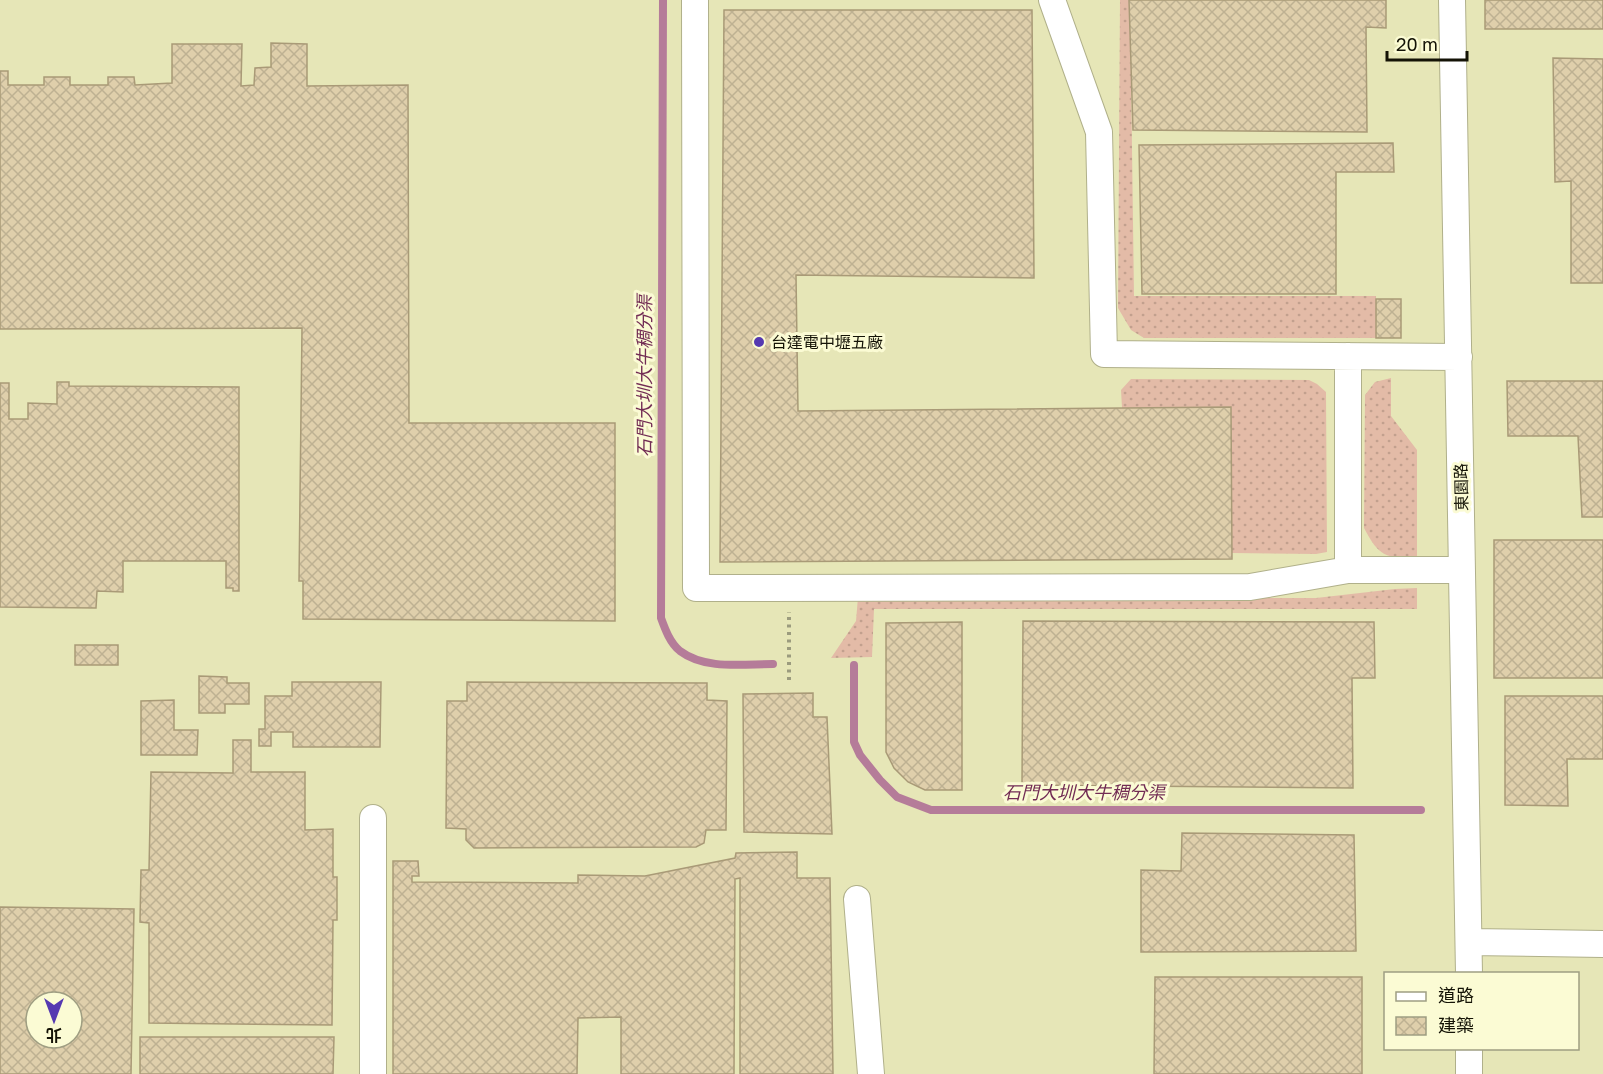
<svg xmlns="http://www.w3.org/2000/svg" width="1603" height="1074" font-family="'Golos Text','Noto Sans TC',sans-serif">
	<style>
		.built { fill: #e6e6b7; fill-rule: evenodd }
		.grass { fill: url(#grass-dots) }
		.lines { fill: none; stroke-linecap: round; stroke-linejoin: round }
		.stream { stroke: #b57c99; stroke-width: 8 }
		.building { fill: url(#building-cross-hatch); stroke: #a99a77; stroke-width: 1.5; fill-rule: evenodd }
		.minor-casing { stroke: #b0b08a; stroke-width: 28 }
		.path { stroke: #9b9b7e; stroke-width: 4; stroke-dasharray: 3 4.5; stroke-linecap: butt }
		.minor { stroke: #fff; stroke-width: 26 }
		.poi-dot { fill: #5539b1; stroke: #fbfbd4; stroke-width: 2 }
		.labels { text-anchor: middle; stroke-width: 6; stroke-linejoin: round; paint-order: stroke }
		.poi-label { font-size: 16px; fill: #141306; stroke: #fbfbd4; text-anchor: start }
		.street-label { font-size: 16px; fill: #141306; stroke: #fbfbd4 }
		.water-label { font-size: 18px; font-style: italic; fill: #722c54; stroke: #fbfbd4 }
	</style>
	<defs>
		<pattern id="grass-dots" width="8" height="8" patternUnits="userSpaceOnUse" patternTransform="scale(1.5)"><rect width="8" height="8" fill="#e3bba7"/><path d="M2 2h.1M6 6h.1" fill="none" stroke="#c2a08e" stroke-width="1.8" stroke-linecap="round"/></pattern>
		<pattern id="building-cross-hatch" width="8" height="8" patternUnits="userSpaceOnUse" patternTransform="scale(1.5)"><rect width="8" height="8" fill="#dfcfab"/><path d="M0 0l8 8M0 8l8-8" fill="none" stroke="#beb192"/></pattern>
	</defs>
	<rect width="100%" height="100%" fill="#eeeec7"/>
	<path class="built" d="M0,0H1603V1074H0ZM1386,974H1578V1048H1386ZM36,1002H72V1038H36Z"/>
	<path class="grass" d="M1120,0H1130L1134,296H1376V338H1144L1131,330L1118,308Z
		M1391,378V416L1417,450V558C1386,558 1379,557 1364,528L1365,395L1375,382Z
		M1131,379L1309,380L1317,384L1326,392L1327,552L1316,554L1232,553L1231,407L1122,408L1121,390Z
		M1417,588V609H874L872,657L831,658L856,621L858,597L1316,598L1395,589Z"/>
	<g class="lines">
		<path class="stream" d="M663,0L661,618C665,629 670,643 680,651C705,670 743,664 773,664
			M854,665V742L860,755L880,780L897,797L931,810H1421"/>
	</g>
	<path class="building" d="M1129,0H1386V28L1366,27L1367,132L1133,130Z
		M1485,0H1603V29H1485Z
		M724,10H1032L1034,278L796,275L798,411L1231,407L1232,559L720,562Z
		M271,43L307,44V86L408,85L409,423H615V621L303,619V581H299L302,328L0,329V71H8V85H44V77H70V85H108V77H134L135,85L172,83V44H242L241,86L254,85L255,68L271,67Z
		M1553,58L1603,59V283H1571V181L1555,182Z
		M1393,143L1394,172H1336V294H1142L1139,145Z
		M1376,299H1401V338H1376Z
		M1507,381H1603V517H1582L1578,436H1508Z
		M57,382H69V386L239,387V591H233V588H226V561H123V592L97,591L96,608L0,607V383H9V419H28V403L57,404Z
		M1494,540H1603V678H1494Z
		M1023,621L1374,622L1375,678H1352L1353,788L1022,785Z
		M962,622V790H925L908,782L894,768L886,752V623Z
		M75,645H118V665H75Z
		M199,676L227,677V683H249V704H225V713H199Z
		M292,682H381L380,747H293V732H271V746H259V729H265V696H292Z
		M467,682L707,683V700L727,701L726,830H706L704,843L696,847L474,848L466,840V829L446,828L447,701H467Z
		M813,693V717H827L832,834L744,832L743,694Z
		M1505,696H1603V759H1567L1568,806L1505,805Z
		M174,700V730H198L197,755H141V701Z
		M233,740H251V772H305V830L333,829V877H337V920H333L332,1025L149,1023V923L140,922L141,870H149L151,772L233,773Z
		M1182,833L1354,835L1356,951L1141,952V870L1181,871Z
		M797,852V878H830L833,1074H740V878L735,879L734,1074H621V1017L578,1018L577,1074H393V861H418L419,876H412V882L578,883V875L645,876L735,858L736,853Z
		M0,907L134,909L131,1074H0ZM36,1002H72V1038H36Z
		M1155,977H1362V1074H1154Z
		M140,1037H334L333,1074H140Z"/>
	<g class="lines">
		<defs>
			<path id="minor" d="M695,0L696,588L1250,587L1348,570H1462
				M1052,0L1099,132L1104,354L1459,357
				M1452,0L1469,974
				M1348,356V570
				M373,818V1074
				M857,899L871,1074
				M1469,942L1603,944
				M1469,1048V1074"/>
		</defs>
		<use href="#minor" class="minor-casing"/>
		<path class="path" d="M789,680V612"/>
		<use href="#minor" class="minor"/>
	</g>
	<circle class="poi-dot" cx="759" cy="342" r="6"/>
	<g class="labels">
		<g class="poi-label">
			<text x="771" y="348">台達電中壢五廠</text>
		</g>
		<g class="street-label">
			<text transform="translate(1461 487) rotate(-91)" y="6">東園路</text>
		</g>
		<g class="water-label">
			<text transform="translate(645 376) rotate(-90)" y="6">石門大圳大牛稠分渠</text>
			<text x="1084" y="799">石門大圳大牛稠分渠</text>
		</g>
	</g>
	<rect x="1384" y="972" width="195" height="78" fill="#fbfbd4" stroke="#9f9e82" stroke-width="1.5"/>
	<rect x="1396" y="992" width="30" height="9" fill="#ffffff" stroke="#9f9e82" stroke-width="1.5"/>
	<text x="1438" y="1002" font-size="18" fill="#141306">道路</text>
	<rect x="1396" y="1017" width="30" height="18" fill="url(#building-cross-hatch)" stroke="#9f9e82" stroke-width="1.5"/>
	<text x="1438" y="1032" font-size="18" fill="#141306">建築</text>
	<g transform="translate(54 1020) rotate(180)"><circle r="28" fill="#fbfbd4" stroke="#9f9e82" stroke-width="1.5"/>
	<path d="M0-4.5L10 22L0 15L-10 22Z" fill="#5539b1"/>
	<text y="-9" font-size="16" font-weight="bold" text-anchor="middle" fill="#141306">北</text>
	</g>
	<path d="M1387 51v9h80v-9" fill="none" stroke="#141306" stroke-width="3"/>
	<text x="1396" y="51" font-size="18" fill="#141306" stroke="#fbfbd4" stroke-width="4.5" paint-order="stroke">20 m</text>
</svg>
